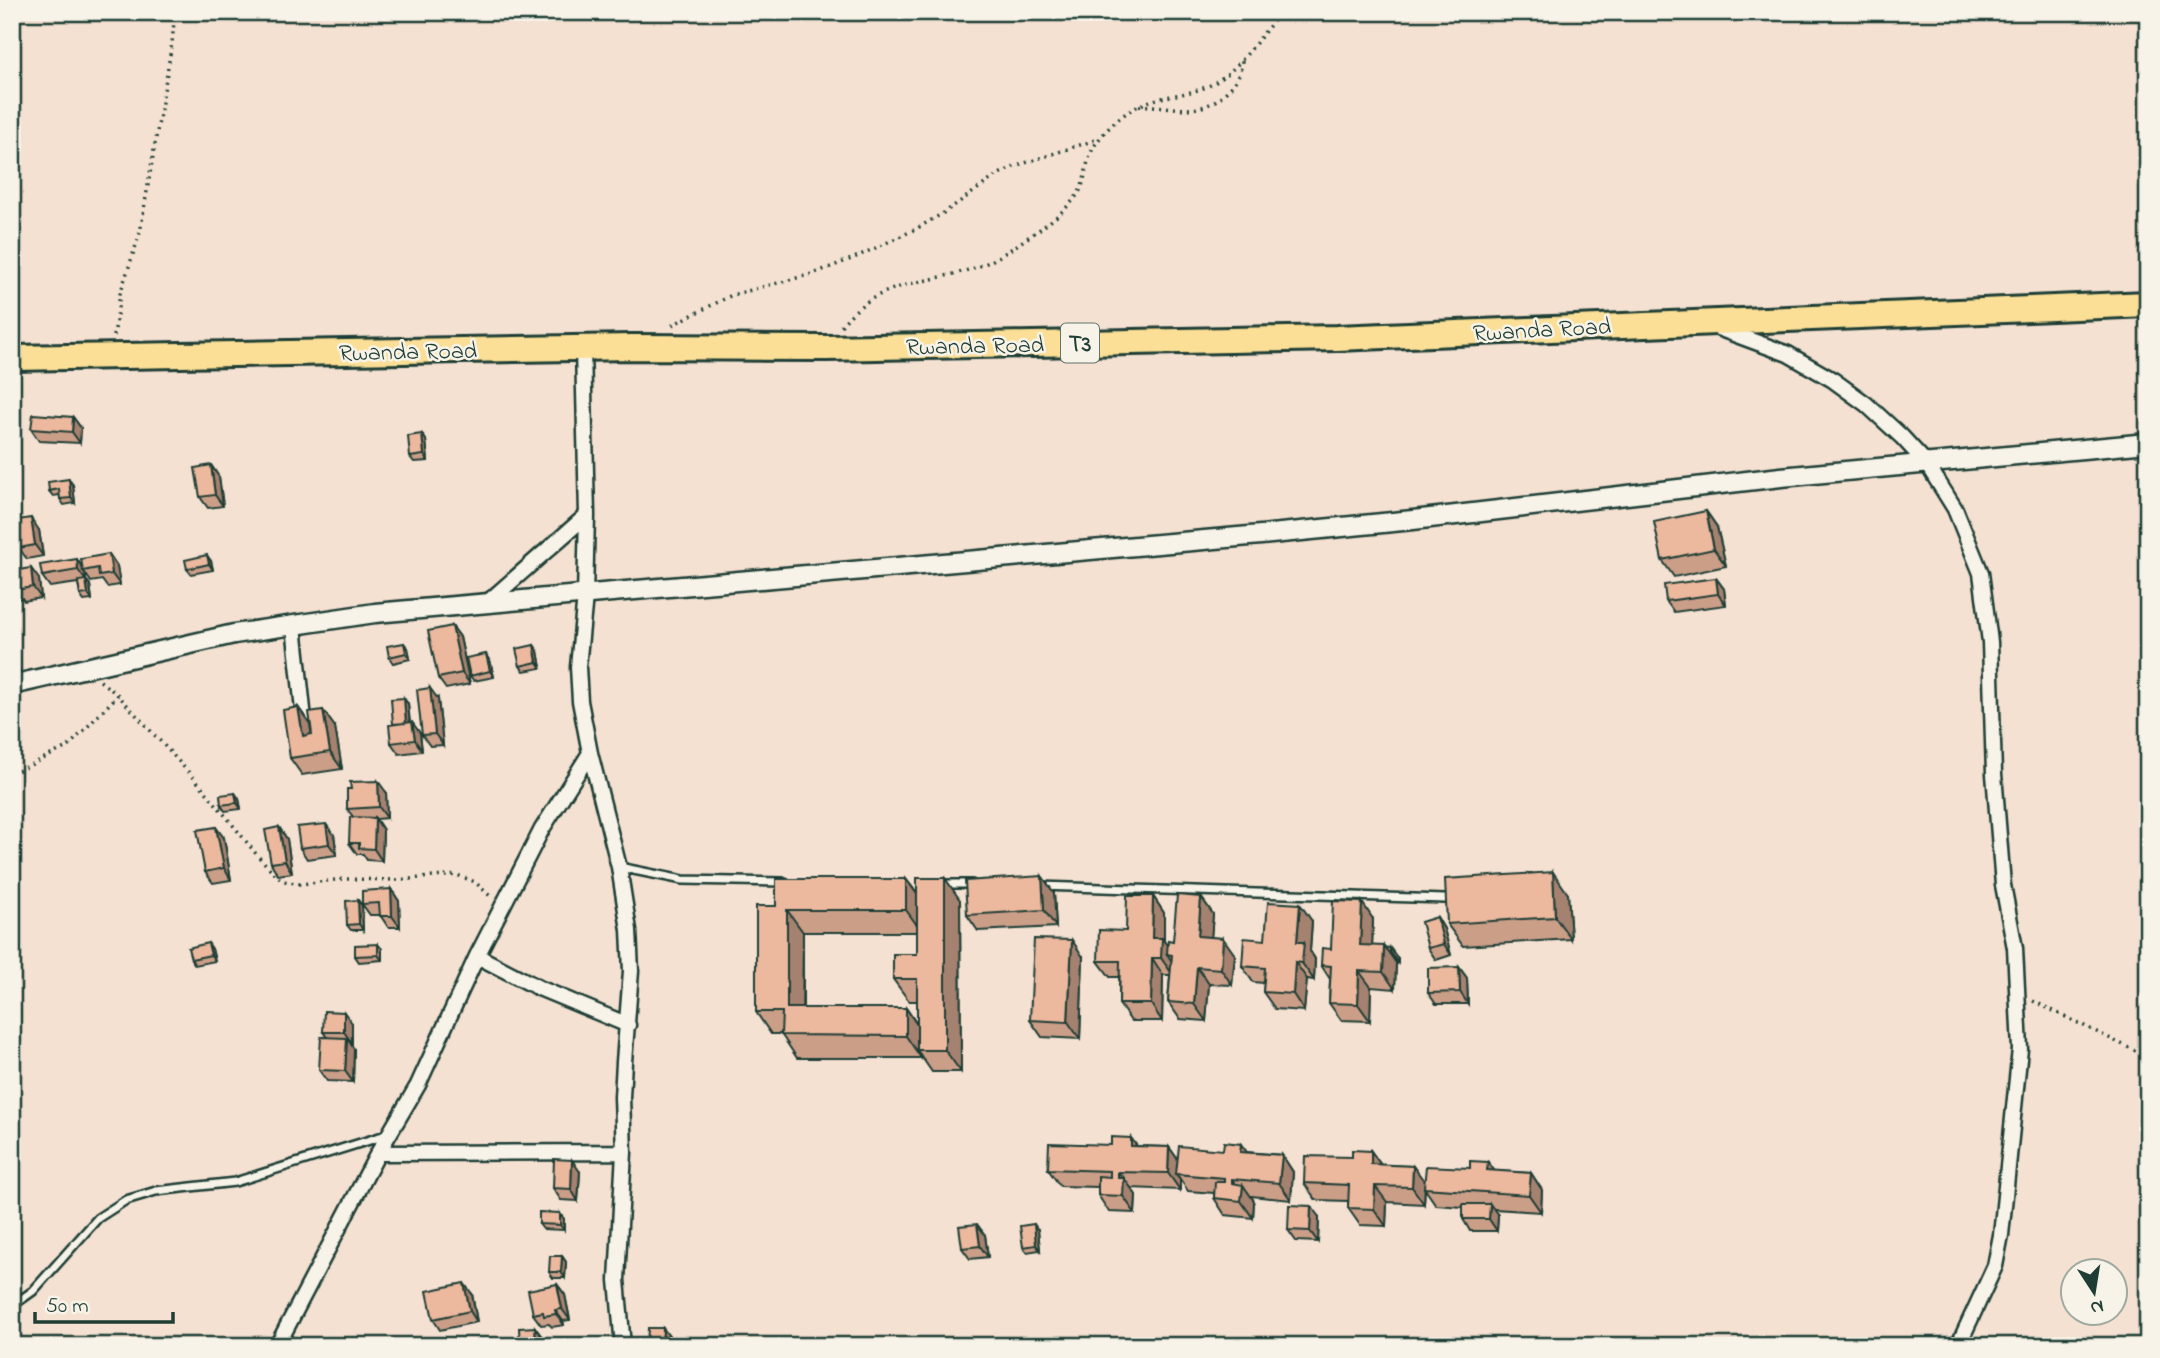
<svg xmlns="http://www.w3.org/2000/svg" width="2160" height="1358" font-family="'Indie Flower',sans-serif">
	<style>
		.lines { fill: none; stroke-linecap: round; stroke-linejoin: round }
		.service-casing { stroke: #1f3d34; stroke-width: 12 }
		.minor-casing { stroke: #1f3d34; stroke-width: 19 }
		.tertiary-casing { stroke: #1f3d34; stroke-width: 23 }
		.trunk-casing { stroke: #1f3d34; stroke-width: 30 }
		.path { stroke: #1f3d34; stroke-width: 3.5; stroke-dasharray: 2 5; stroke-linecap: butt }
		.service { stroke: #f7f3e8; stroke-width: 7 }
		.minor { stroke: #f7f3e8; stroke-width: 14 }
		.tertiary { stroke: #f7f3e8; stroke-width: 18 }
		.trunk { stroke: #fbdf96; stroke-width: 24 }
		.wall { fill: #cb9e88; stroke: #1f3d34; stroke-width: 2; fill-rule: evenodd }
		.shaded-wall { fill: #a5816f; stroke: #1f3d34; stroke-width: 2 }
		.building { fill: #ecb89e; stroke: #1f3d34; stroke-width: 2 }
		.labels { text-anchor: middle; stroke-width: 5; stroke-linejoin: round; paint-order: stroke }
		.shield { fill: #f7f3e8; stroke: #60746a; stroke-width: 2 }
		.shield-label { font-size: 23px; font-weight: bold; fill: #1f3d34 }
		.street-label { font-size: 24px; fill: #1f3d34; stroke: #f7f3e8 }
	</style>
	<rect width="100%" height="100%" fill="#f4e1d2"/>
	<filter id="ink" filterUnits="userSpaceOnUse"><feTurbulence type="fractalNoise" baseFrequency=".0143" numOctaves="2"/><feDisplacementMap in="SourceGraphic" scale="14" xChannelSelector="R" yChannelSelector="G"/><feConvolveMatrix kernelMatrix="1 2 1 2 8 2 1 2 1" color-interpolation-filters="sRGB"/></filter>
	<g filter="url(#ink)">
		<g class="lines">
			<defs>
				<path id="service" d="M619,867L683,880L783,882
					M942,884H972
					M1040,886L1445,899
					M12,1306L33,1291L98,1218L126,1200L156,1191L235,1182L386,1135"/>
				<path id="minor" d="M1715,327L1788,354L1833,380L1866,404L1902,437L1927,464L1955,509L1981,573L1990,642L1994,774L2003,885L2015,948L2020,1049L2001,1235L1995,1266L1958,1346
					M583,349L587,515L585,596L578,667L580,701L590,753L619,867L629,930L631,971L624,1062L622,1097L624,1152L617,1280L623,1346
					M488,602L587,515
					M294,626L304,719
					M477,956L539,988L628,1025
					M378,1153L624,1152
					M277,1346L378,1153L418,1085L477,956L542,829L590,753"/>
				<path id="tertiary" d="M12,685L234,634L375,613L1261,535L1413,520L1781,477L2148,443"/>
				<path id="trunk" d="M12,358L632,347L826,348L1337,338L2148,304"/>
			</defs>
			<use href="#service" class="service-casing"/>
			<use href="#minor" class="minor-casing"/>
			<use href="#tertiary" class="tertiary-casing"/>
			<use href="#trunk" class="trunk-casing"/>
			<path class="path" d="M1139,106C1177,104 1198,121 1228,90C1237,81 1241,73 1242,60
				M672,325L732,295L812,274L854,258L916,229L945,212L999,174L1016,166L1098,139
				M841,326C880,275 938,286 989,262C999,257 1008,251 1017,245C1037,231 1064,214 1078,194C1086,182 1085,166 1091,153C1096,140 1110,126 1121,117C1151,94 1170,99 1201,89C1236,77 1257,39 1281,12
				M114,336L120,294L140,233L172,43L175,12
				M12,653L17,668
				M100,681L118,695L203,788L257,855L278,877L284,881L300,884L345,879L397,880L457,875L475,882L490,896
				M12,774L69,746L118,695
				M2033,1001L2148,1057"/>
			<use href="#service" class="service"/>
			<use href="#minor" class="minor"/>
			<use href="#tertiary" class="tertiary"/>
			<use href="#trunk" class="trunk"/>
		</g>
		<path class="wall" d="M73,417L81,428L80,443L39,441L31,429Z
			M422,434L426,440L428,461L414,462L410,457Z
			M211,465L219,477L223,506L208,508L200,497Z
			M73,485L75,503L64,505L60,499V495L53,496L49,491Z
			M1706,511L1717,527L1726,566L1674,577L1662,560Z
			M12,521L39,530L43,556L27,559L12,539Z
			M109,554L117,566L120,585L107,587L102,580L91,582L85,573L86,580L90,585L92,600L84,601L80,595L78,583L50,587L42,576L83,568Z
			M211,561L213,570L191,574L187,569Z
			M12,571L39,579L41,598L24,601L22,598L13,600L12,598Z
			M1716,578L1724,589L1726,605L1674,612L1666,601Z
			M452,626L460,637L470,684L446,689L438,678Z
			M534,645L538,651L541,668L524,671L520,666Z
			M408,648L410,659L393,663L389,657Z
			M490,660L494,677L474,681L470,676Z
			M438,699L443,745L430,746L422,735Z
			M408,704L410,722L420,733L422,751L399,754L391,743L393,724Z
			M298,707L310,724L311,734L335,727L342,769L302,775L290,758Z
			M386,792L387,818L376,819L383,830L382,861L367,860L363,854H357L349,843L354,818L347,809Z
			M235,793L239,799L241,809L225,811L221,805Z
			M279,827L287,839L292,873L278,875L271,863Z
			M334,835L337,855L307,859L300,848Z
			M224,838L231,880L213,883L205,872Z
			M1042,876L1054,893L1056,927L978,931L967,915Z
			M906,879L917,893L960,900L961,1072H932L921,1056V1058H797L781,1034H771L756,1012L776,906ZM803,932H917V954L893,979L909,1001H917V1024L906,1008H803Z
			M391,889L399,901L400,927H388L380,915H370L362,904Z
			M1568,894L1571,939L1463,946L1447,924Z
			M1153,896L1164,913V941L1168,947L1173,941L1201,897L1213,914L1211,937L1235,955L1232,985L1209,984L1206,1021L1180,1019L1168,1002L1170,975H1163L1162,1021H1131L1119,1004V977H1110L1098,961L1126,931Z
			M358,900L362,906L363,930H351L347,925Z
			M1437,917L1444,929L1451,955L1436,960L1428,948Z
			M1373,919L1372,946L1390,948L1398,959V963H1396L1395,989L1371,987L1370,1021L1341,1020L1329,1003L1330,979L1321,965L1331,949Z
			M1312,921L1310,951L1315,959L1314,980L1307,979L1304,1011L1275,1009L1263,992L1264,983L1253,982L1242,966L1265,940Z
			M208,943L212,949L215,961L195,965L191,959Z
			M382,949V960L359,962L355,956Z
			M1083,957L1080,1039L1042,1037L1030,1020Z
			M1459,967L1467,978L1468,1004H1436L1428,993Z
			M352,1023V1043H350L354,1049L353,1082L327,1081L319,1070L327,1037L323,1032Z
			M1131,1138L1137,1146L1169,1147L1178,1160L1247,1152L1282,1155L1293,1172L1291,1200L1251,1196L1254,1201L1253,1218L1225,1215L1214,1198V1193L1188,1191L1180,1179V1190L1131,1188L1136,1195L1135,1213L1109,1212L1098,1195V1187L1060,1186L1048,1169Z
			M1371,1151L1381,1165L1413,1166L1424,1182L1494,1171L1531,1173L1542,1190L1541,1212L1493,1209L1498,1215L1497,1231H1470L1463,1219V1207L1436,1205L1425,1189L1424,1204L1387,1202L1386,1226L1360,1225L1348,1208V1201L1316,1200L1304,1183L1352,1157Z
			M580,1172L578,1201L561,1200L553,1188Z
			M1319,1217L1318,1242L1296,1241L1288,1230Z
			M564,1219V1230L543,1229L539,1224Z
			M1038,1230L1040,1250L1027,1252L1023,1247Z
			M985,1235L988,1257L970,1259L962,1248Z
			M562,1256L566,1262L565,1278H553L549,1272Z
			M557,1284L565,1295L570,1320L563,1321L564,1325L552,1327L549,1324L541,1325L533,1314Z
			M472,1294L477,1322L440,1330L433,1319Z"/>
		<path class="shaded-wall" d="M73,417L81,428L80,443L72,432Z
			M422,434L426,440L428,461L424,455Z
			M211,465L219,477L223,506L215,495Z
			M69,479L73,485L75,503L71,498Z
			M1706,511L1717,527L1726,566L1714,549Z
			M31,518L39,530L43,556L35,545Z
			M109,554L117,566L120,585L112,574Z
			M207,555L211,561L213,570L209,564Z
			M77,559L84,570L83,571L85,573L86,581L78,570Z
			M31,568L39,579L41,598L33,587Z
			M1716,578L1724,589L1726,605L1718,594Z
			M86,580L90,585L92,600L88,594Z
			M452,626L460,637L470,684L462,673Z
			M404,643L408,648L410,659L406,653Z
			M534,645L538,651L541,668L537,662Z
			M486,654L490,660L494,677L490,671Z
			M430,688L438,699L443,745L435,734Z
			M404,698L408,704L410,729L406,723Z
			M298,707L310,724L314,752L303,736Z
			M323,710L335,727L342,769L330,752Z
			M412,722L420,733L422,751L415,740Z
			M378,781L386,792L387,818L379,807Z
			M235,793L239,799L241,809L237,803Z
			M375,818L383,830L382,861L374,849Z
			M326,824L334,835L337,855L329,844Z
			M216,827L224,838L231,880L224,868Z
			M279,827L287,839L292,873L285,861Z
			M1553,872L1568,894L1571,939L1555,917Z
			M1042,876L1054,893L1056,927L1044,910Z
			M945,878L960,900L961,1072L945,1050Z
			M906,879L922,901V932L906,910Z
			M391,889L399,901L400,927L392,916Z
			M1153,896L1164,913V941L1174,955L1167,954L1173,963V975L1161,958L1152,938Z
			M1201,897L1213,914L1210,953L1198,936Z
			M358,900L362,906L363,930L359,924Z
			M1362,902L1373,919L1372,951L1360,945Z
			M1300,904L1312,921L1310,951L1315,959L1314,980L1302,963L1297,942Z
			M787,910L803,932L802,1030L787,1008Z
			M1437,917L1444,929L1451,955L1444,944Z
			M1223,938L1235,955L1232,985L1221,969Z
			M1072,940L1083,957L1080,1039L1068,1022Z
			M208,943L212,949L215,961L211,955Z
			M378,944L382,949V960L378,955Z
			M1384,946L1396,963L1395,989L1383,972Z
			M1390,948L1398,959V963L1390,952Z
			M1152,958L1163,975L1162,1021L1151,1004Z
			M1295,962L1307,979L1304,1011L1293,994Z
			M1197,967L1209,984L1206,1021L1194,1004Z
			M1459,967L1467,978L1468,1004L1460,992Z
			M1359,971L1371,987L1370,1021L1358,1004Z
			M906,1008L921,1031L917,1050L921,1056V1058L906,1036Z
			M344,1012L352,1023V1043L344,1032Z
			M347,1038L354,1049L353,1082L345,1071Z
			M1131,1138L1142,1154L1131,1146Z
			M1241,1144L1253,1160L1240,1152Z
			M1169,1147L1181,1164L1176,1174L1180,1179V1190L1168,1173Z
			M1371,1151L1383,1168L1371,1164Z
			M1282,1155L1293,1172L1291,1200L1279,1183Z
			M572,1160L580,1172L578,1201L571,1189Z
			M1488,1162L1500,1178L1487,1170Z
			M1413,1166L1425,1182L1424,1204L1412,1187Z
			M1118,1172L1124,1180V1178L1136,1195L1135,1213L1123,1196L1118,1178Z
			M1531,1173L1542,1190L1541,1212L1529,1195Z
			M1232,1179L1242,1193L1243,1185L1254,1201L1253,1218L1241,1201L1232,1183Z
			M1375,1186L1387,1202L1386,1226L1374,1209Z
			M1490,1204L1498,1215L1497,1231L1489,1219Z
			M1311,1206L1319,1217L1318,1242L1310,1231Z
			M560,1213L564,1219V1230L560,1225Z
			M977,1224L985,1235L988,1257L980,1246Z
			M1034,1224L1038,1230L1040,1250L1036,1245Z
			M562,1256L566,1262L565,1278L561,1272Z
			M464,1283L472,1294L477,1322L470,1311Z
			M557,1284L565,1295L570,1320L562,1309Z
			M555,1310L563,1321L564,1325L556,1314Z
			M535,1327L543,1338V1346L536,1344Z
			M663,1328L671,1339L670,1346H662Z"/>
		<path class="building" d="M33,414L73,417L72,432L31,429Z
			M422,434L424,455L410,457L408,436Z
			M211,465L215,495L200,497L195,468Z
			M69,479L71,498L60,499L59,489L49,491L48,482Z
			M1706,511L1714,549L1662,560L1654,522Z
			M31,518L35,545L19,548L17,535L12,536V521Z
			M109,554L112,574L99,576L98,568L83,571L81,559Z
			M207,555L209,564L187,569L185,560Z
			M77,559L78,570L42,576L40,565Z
			M31,568L33,587L16,590V587H12V571Z
			M1716,578L1718,594L1666,601L1664,585Z
			M86,580L88,594L80,595L78,581Z
			M452,626L462,673L438,678L428,631Z
			M404,643L406,653L389,657L387,646Z
			M534,645L537,662L520,666L516,649Z
			M486,654L490,671L470,676L466,658Z
			M430,688L435,734L422,735L417,690Z
			M404,698L406,723L393,724L391,699Z
			M298,707L303,736L312,734L309,712L323,710L330,752L290,758L283,710Z
			M412,722L415,740L391,743L389,725Z
			M378,781L379,807L347,809V789H351L350,782Z
			M235,793L237,803L221,805L220,795Z
			M350,817L375,818L374,849L359,848V843H349Z
			M326,824L329,844L300,848L297,827Z
			M216,827L224,868L205,872L197,830Z
			M279,827L285,861L271,863L265,830Z
			M1553,872L1555,917L1447,924L1445,879Z
			M1042,876L1044,910L967,915L965,881Z
			M917,878H945V1050H917V979H893V954H917Z
			M776,879H906V910H787V1008H906V1036L781,1035L782,1012H756V906H776Z
			M391,889L392,916H380L379,903L362,904V891Z
			M1177,895L1201,897L1198,936L1223,938L1221,969L1197,967L1194,1004L1168,1002L1172,955L1167,954L1168,940L1173,941Z
			M1127,896H1153L1152,938H1162L1161,958H1152L1151,1004H1119L1120,961H1098L1099,930L1126,931Z
			M358,900L359,924L347,925L346,901Z
			M1333,901L1362,902L1360,945L1384,946L1383,972L1359,971L1358,1004L1329,1003L1331,966L1321,965L1322,948L1331,949Z
			M1268,902L1300,904L1297,942H1304L1302,963L1295,962L1293,994L1263,992L1265,968L1242,966L1244,938L1265,940Z
			M1437,917L1444,944L1428,948L1421,922Z
			M1034,939L1072,940L1068,1022L1030,1020Z
			M208,943L211,955L191,959L188,948Z
			M378,944V955L355,956V945Z
			M1459,967L1460,992L1428,993V968Z
			M324,1011L344,1012V1032H323Z
			M321,1037L347,1038L345,1071L319,1070Z
			M1111,1137L1131,1138V1146L1169,1147L1168,1173L1118,1172V1178H1124L1123,1196L1098,1195V1176L1110,1177V1171L1048,1169L1049,1143L1111,1145Z
			M1224,1142L1241,1144L1240,1152L1282,1155L1279,1183L1232,1179V1183L1243,1185L1241,1201L1214,1198L1215,1182H1224V1178L1176,1174L1179,1146L1223,1150Z
			M1352,1150L1371,1151V1164L1413,1166L1412,1187L1375,1186L1374,1209L1348,1208L1349,1185L1304,1183L1305,1156L1352,1157Z
			M554,1159L572,1160L571,1189L553,1188Z
			M1470,1161L1488,1162L1487,1170L1531,1173L1529,1195L1424,1188L1426,1166L1470,1168Z
			M1463,1204H1490L1489,1219H1463Z
			M1289,1205L1311,1206L1310,1231L1288,1230Z
			M539,1212L560,1213V1225L539,1224Z
			M977,1224L980,1246L962,1248L959,1226Z
			M1034,1224L1036,1245L1023,1247L1020,1226Z
			M550,1256H562L561,1272H549Z
			M464,1283L470,1311L433,1319L427,1291Z
			M557,1284L562,1309L555,1310L556,1314L544,1316L543,1312L533,1314L528,1290Z
			M535,1327L536,1344L578,1341V1346H520L519,1328Z
			M648,1328H663L662,1346H647Z"/>
	</g>
	<g class="labels">
		<rect class="shield" x="1061" y="323.5" width="38" height="39" rx="5"/>
		<g class="shield-label">
			<text x="1080" y="351">T3</text>
		</g>
		<g class="street-label">
			<text transform="translate(1542 329) rotate(-3)" y="8">Rwanda Road</text>
			<text transform="translate(975 345) rotate(-1)" y="8">Rwanda Road</text>
			<text transform="translate(408 351) rotate(-1)" y="8">Rwanda Road</text>
		</g>
	</g>
	<rect width="2160" height="1358" fill="none" stroke="#f7f3e8" stroke-width="42"/>
	<rect x="21" y="21" width="2118" height="1316" fill="none" stroke="#1f3d34" stroke-width="2.5" filter="url(#ink)"/>
	<g transform="translate(2094 1292) rotate(168)"><circle r="33" fill="#f7f3e8" stroke="#a1aaa0" stroke-width="2"/>
	<path d="M0-5L12 26L0 18L-12 26Z" fill="#1f3d34"/>
	<text y="-10" font-size="19" font-weight="bold" text-anchor="middle" fill="#1f3d34">N</text>
	</g>
	<path d="M35 1312v10h138v-10" fill="none" stroke="#1f3d34" stroke-width="3.5"/>
	<text x="46" y="1312" font-size="21" fill="#1f3d34" stroke="#f7f3e8" stroke-width="5" paint-order="stroke">50 m</text>
</svg>
